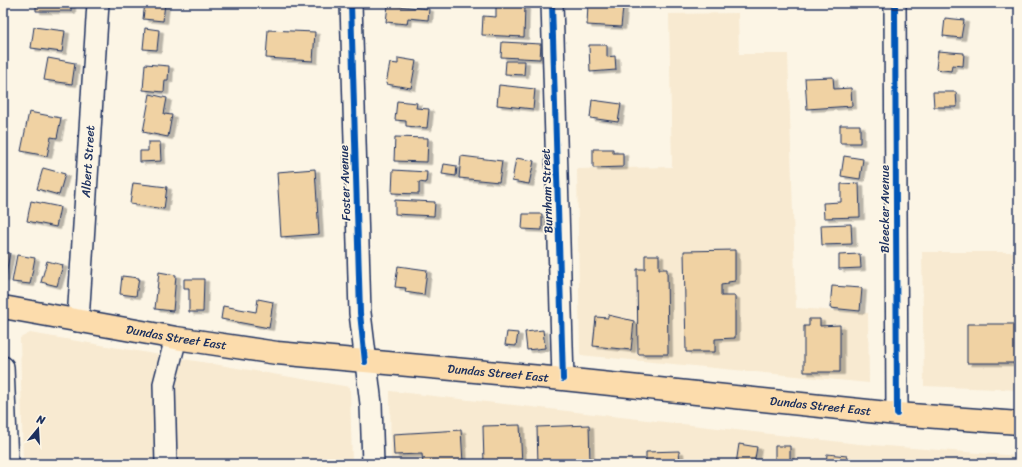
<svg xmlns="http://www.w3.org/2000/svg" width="1022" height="467" font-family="Sriracha,sans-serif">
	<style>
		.built { fill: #f8ead1 }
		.building { fill: #f0d2a3; stroke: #1b2f5e; filter: url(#shadow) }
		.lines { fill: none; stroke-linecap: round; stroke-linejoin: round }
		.minor-casing { stroke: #1b2f5e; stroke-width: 24 }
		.major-casing { stroke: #1b2f5e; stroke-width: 25 }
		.minor { stroke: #fcf5e5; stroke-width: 21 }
		.major { stroke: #fcdcac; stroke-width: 22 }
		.cycleway-casing { stroke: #fcf5e5; stroke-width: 8 }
		.cycleway { stroke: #0057b8; stroke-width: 6 }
		.labels { text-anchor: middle; stroke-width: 3.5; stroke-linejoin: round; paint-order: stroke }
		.street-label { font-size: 12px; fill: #1b2f5e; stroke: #fcf5e5 }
	</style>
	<defs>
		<filter id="shadow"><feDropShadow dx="4.5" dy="2.5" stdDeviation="0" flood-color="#0004"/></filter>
	</defs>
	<rect width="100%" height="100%" fill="#fcf5e5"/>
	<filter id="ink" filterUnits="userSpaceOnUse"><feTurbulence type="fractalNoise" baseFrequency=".025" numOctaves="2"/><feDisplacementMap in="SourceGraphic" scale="8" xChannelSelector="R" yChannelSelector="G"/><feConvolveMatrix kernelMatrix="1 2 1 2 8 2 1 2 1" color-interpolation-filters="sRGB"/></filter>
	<g filter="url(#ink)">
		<path class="built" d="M738,13L739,54H788L796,308L868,313L869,383L580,355L577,169L672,167L669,14Z
			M922,252H1019V390L924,386Z
			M30,333L350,387L352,464H23L20,338Z
			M390,391L859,444L1019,456V464H391Z"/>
		<path class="building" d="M36,3H71V11H36Z
			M145,3H165L163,21L143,19Z
			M588,3H611V6L623,7L621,27L587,25Z
			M388,5L429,9L428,20L408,18L407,24L386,22Z
			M496,5L525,6L524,37L482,35L483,16L496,17Z
			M945,18L964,20L961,38L943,36Z
			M34,27L65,31L62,52L31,48Z
			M145,28L159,30L157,50L143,49Z
			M268,30L315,32L313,61L266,58Z
			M502,42L541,44L540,59L501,57Z
			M589,45H607V57L615,56L616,70L590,72Z
			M938,51L964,53L963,66L952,65L951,71L936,69Z
			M48,58L75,63L72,84L44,80Z
			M398,58L416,61L411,88L386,84L390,63L398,64Z
			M506,61H525L524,75L505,74Z
			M145,64L169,66L168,80H165L164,92L143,90Z
			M833,77L834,89L851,88L852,106L807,109L805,78Z
			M499,85L535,89L533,109L497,105Z
			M933,92H956L957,107H934Z
			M150,94L167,98L164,114L172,115L168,137L143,132Z
			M592,100L621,104L618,122L590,118Z
			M397,101L417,103L416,108L429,109L427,128L406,126V121L395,120Z
			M29,112L61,118L57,138L51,137L47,156L21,151Z
			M840,125H860V143H840Z
			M395,137L428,138L427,162L394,161Z
			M148,142H160L161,161L140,162V151H148Z
			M593,149H613V153H623V167L593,168Z
			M461,156L502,161L499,182L459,178Z
			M844,156L863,159L860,179L841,176Z
			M516,158L534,161L529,184L512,181Z
			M444,164L457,166L456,176L442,174Z
			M43,168L65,174L59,195L37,189Z
			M315,169L319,234L281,237L277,172Z
			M393,170L427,172L426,183L419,182V194L392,193Z
			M133,183L167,187L164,209L130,204Z
			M859,183L860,217L824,218L823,203L841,202V184Z
			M395,200L435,202L434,216L395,214Z
			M31,201L60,207L56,227L27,221Z
			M523,214H542V230L522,229Z
			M851,224L852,244L822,245L821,225Z
			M735,250V281L728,282V284L721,285V296H735V338L715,339V352H686L684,251Z
			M3,252L10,253L5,279H3Z
			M860,254L861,268L839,269V255Z
			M17,255L35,258L30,284L12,282Z
			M645,255H659V269H667L668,354H638L637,269H645Z
			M47,261L63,265L57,286L41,282Z
			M398,266L427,270L424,295L405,292L406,288L395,287Z
			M159,272L176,275L173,311L155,309Z
			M122,276L139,278L136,296L120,294Z
			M184,279H204L203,312H189V288H184Z
			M832,286L862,288L860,311L830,308Z
			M258,299L273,302L269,328L221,319L223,306L256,312Z
			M608,315L634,321L631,350L593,346L596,317L608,318Z
			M809,319H820V326L840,325V372H804V326H809Z
			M967,324H1019V363H967Z
			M543,330L545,348L527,350L525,332Z
			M507,332L518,333L516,346L505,345Z
			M520,425L522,464H484L483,426Z
			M589,425L590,464H538L537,427Z
			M461,430L463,463L423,464L422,454L394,455L393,434Z
			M739,444L757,447L754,464H736Z
			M775,446H790V464H775Z
			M679,451L680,464H646V452Z
			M827,454L847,456L846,464H826Z"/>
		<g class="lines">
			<defs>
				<g id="minor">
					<path d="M351,3L360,313L371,404L373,464"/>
					<path d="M552,3L563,379"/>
					<path d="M895,3L897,414"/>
					<path id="s1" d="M78,321L98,3"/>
					<path d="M3,367L7,464"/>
					<path d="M166,464L164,384L176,338"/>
				</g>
				<g id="major">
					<path id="s2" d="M3,307L176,338L277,353L563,379L897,414L1019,423"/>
				</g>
			</defs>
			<use href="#minor" class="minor-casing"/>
			<use href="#major" class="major-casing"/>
			<use href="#minor" class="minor"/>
			<use href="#major" class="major"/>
			<defs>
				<path id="cycleway" d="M351,3L360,313L365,362
					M552,3L563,379
					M895,3L897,414"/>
			</defs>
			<use href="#cycleway" class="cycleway-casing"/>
			<use href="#cycleway" class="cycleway"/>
		</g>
	</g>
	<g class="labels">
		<g class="street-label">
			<text dy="4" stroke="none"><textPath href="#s1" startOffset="160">Albert Street</textPath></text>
			<text transform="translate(345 183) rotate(-92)" y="4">Foster Avenue</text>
			<text transform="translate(547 191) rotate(-92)" y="4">Burnham Street</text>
			<text transform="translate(885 209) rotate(-90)" y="4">Bleecker Avenue</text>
			<text dy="4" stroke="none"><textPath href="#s2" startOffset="176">Dundas Street East</textPath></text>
			<text dy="4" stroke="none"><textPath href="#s2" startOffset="500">Dundas Street East</textPath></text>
			<text dy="4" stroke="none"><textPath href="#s2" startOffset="824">Dundas Street East</textPath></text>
		</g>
	</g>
	<rect width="1022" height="467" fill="none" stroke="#fcf5e5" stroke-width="16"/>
	<rect x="8" y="8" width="1006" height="451" fill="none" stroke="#1b2f5e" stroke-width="1.5" filter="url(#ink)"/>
	<g transform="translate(38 429) rotate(18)" stroke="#fcf5e5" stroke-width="3" paint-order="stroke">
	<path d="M0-3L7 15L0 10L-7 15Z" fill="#1b2f5e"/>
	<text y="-6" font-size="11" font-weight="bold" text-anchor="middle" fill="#1b2f5e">N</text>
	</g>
</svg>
